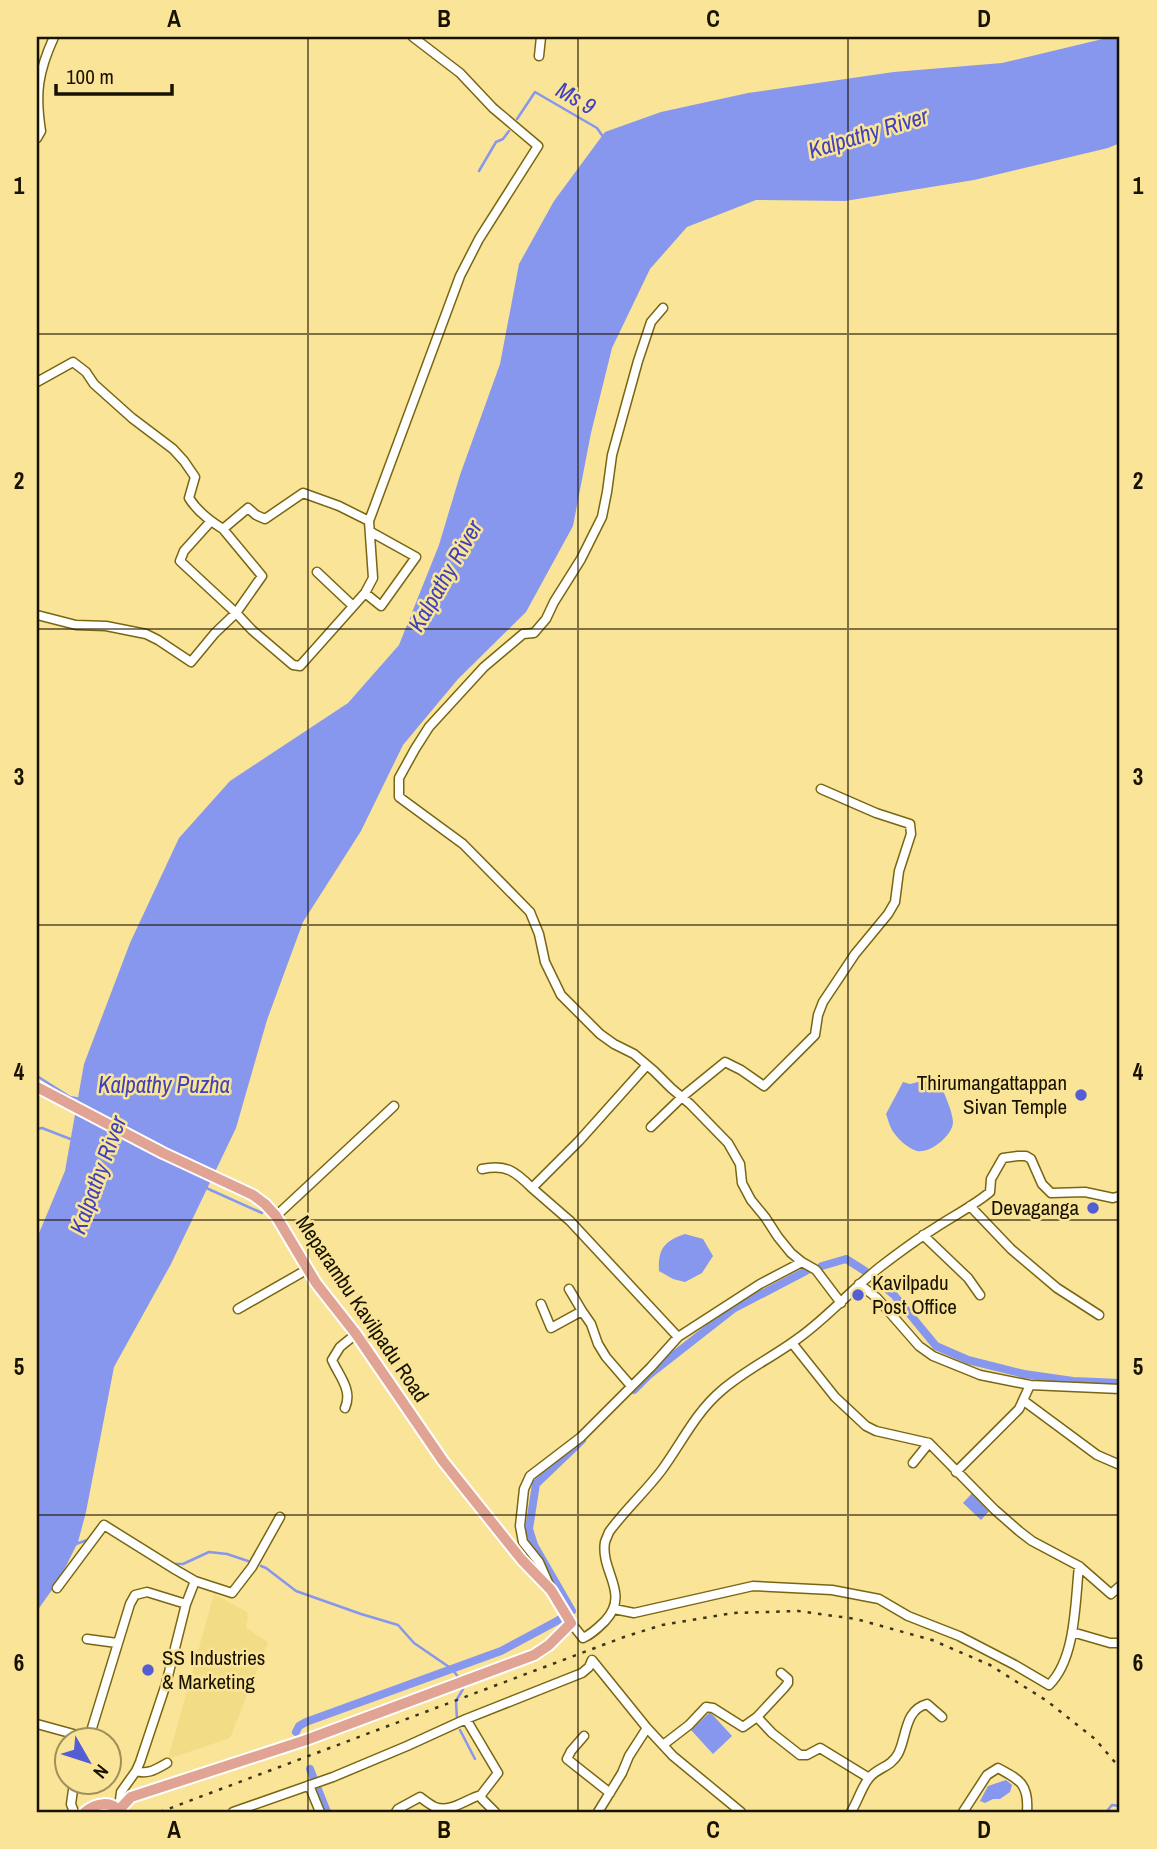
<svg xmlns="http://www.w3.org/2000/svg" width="1157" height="1849" font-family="'Archivo Narrow',sans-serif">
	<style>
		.built { fill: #f3dc86 }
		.water { fill: #8797ed }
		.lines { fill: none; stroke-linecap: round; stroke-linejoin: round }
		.stream { stroke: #8797ed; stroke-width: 2.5 }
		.canal { stroke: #8797ed; stroke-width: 8 }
		.minor-casing { stroke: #796612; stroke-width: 11 }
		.major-casing { stroke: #fff; stroke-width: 14 }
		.minor { stroke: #fff; stroke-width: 8 }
		.major { stroke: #e1a393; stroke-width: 10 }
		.rail { stroke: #3d3419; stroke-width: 2.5; stroke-dasharray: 3.5 7; stroke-linecap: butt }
		.grid { fill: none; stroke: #181200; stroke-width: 2; stroke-opacity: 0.55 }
		.poi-dot { fill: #545dd4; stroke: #f9e497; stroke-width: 2.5 }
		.labels { text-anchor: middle; stroke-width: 5; stroke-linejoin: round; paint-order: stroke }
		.poi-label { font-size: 21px; fill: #181200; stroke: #f9e497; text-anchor: end }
		.street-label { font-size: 21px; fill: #181200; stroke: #f9e497 }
		.water-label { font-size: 23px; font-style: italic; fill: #3f41bd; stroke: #f9e497 }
		.neatline { fill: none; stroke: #181200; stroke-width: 2.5 }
		.grid-label { font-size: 23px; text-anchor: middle; font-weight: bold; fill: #181200 }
	</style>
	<rect width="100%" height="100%" fill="#f9e497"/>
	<path class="built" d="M214,1594L247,1612L248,1618L246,1628L268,1642L230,1738L168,1759Z"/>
	<path class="water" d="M1111,37H1120V143L1108,148L974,180L845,201L756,200L687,227L650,269L612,348L591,433L573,526L526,612L458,679L403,745L361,831L303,922L267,1020L236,1128L171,1264L114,1367L86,1512L78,1542L59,1580L37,1611V1238L65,1171L84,1064L130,943L179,838L230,781L348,703L399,645L439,545L460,475L500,364L519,264L554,201L605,132L661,112L748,93L894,72L1002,63Z
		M922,1081H931L941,1085C945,1097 952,1109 953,1122C953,1135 930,1154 917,1151C908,1149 896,1137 892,1130C889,1125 888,1119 886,1114L903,1082L910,1084Z
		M685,1234L703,1239L713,1256L702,1273L685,1282L673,1279L659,1271C658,1249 664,1241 685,1234Z
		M974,1491L992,1508L981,1520L963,1503Z
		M710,1712L732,1736L713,1754L691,1730Z
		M1006,1780L1012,1785L1010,1792L1000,1799H993L985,1803L980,1801L988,1786Z"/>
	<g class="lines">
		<path class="stream" d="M517,119L535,92L597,128L604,138
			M479,171L496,142L503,139L509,131
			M37,1076L70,1097L80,1099
			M37,1129L42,1128L73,1140
			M204,1187L262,1213
			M76,1544L90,1539
			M172,1564H183L209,1552L227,1554L248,1561
			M261,1566L266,1568L296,1591L361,1614L398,1625L414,1643L452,1669L459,1678
			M457,1720L456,1701L463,1689L461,1684
			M460,1730L475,1759
			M1106,1812L1112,1805L1120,1806"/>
		<path class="canal" d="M822,1266L846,1259L865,1271L894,1295L936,1346L968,1360L1024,1374L1073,1381L1120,1383
			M634,1390L650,1374L733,1309L806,1271
			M296,1732L299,1726L306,1722L501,1651L557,1621L572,1611L534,1545L529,1529L536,1484L582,1440
			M310,1769L327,1812"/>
		<defs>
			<path id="minor" d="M539,56L541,37
				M37,138L41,131C35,93 38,72 54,37
				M37,382L73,362L86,372L94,384L132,418L173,449L184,461L195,477L189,498C197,511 210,521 223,529L248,508L256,515L265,519L303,493L339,506L369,521
				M211,521L184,551L180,561L236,613L262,576L223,529
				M317,572L353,606
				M365,593L381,606L416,557L371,532
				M37,615L76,625L106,626L146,634L158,640L191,662L215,633L236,613L252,630L293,665L300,666L365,593L373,578L369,521L460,276L479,239L538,146L493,108L460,73L413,37
				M651,1127L682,1097L725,1062L741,1070L764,1086L815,1035L818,1015L823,1002L855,954L888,914L895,902L899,871L911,834L910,824L876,813L821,789
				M482,1169C506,1164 515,1171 532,1188L579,1141L647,1065
				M532,1188L570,1221L678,1337
				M970,1206L1011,1249L1057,1288L1099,1315
				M276,1216L394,1106
				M923,1235L968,1278L980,1295
				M802,1262L816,1270L841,1303
				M859,1284L877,1298L919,1346L933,1356L980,1375L1030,1385L1120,1389
				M569,1289L582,1311
				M541,1304L551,1328L582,1311L591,1324L598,1344L606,1357L631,1386
				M238,1309L308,1269
				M792,1343L835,1397L866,1426L876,1431L929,1443L995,1510L1019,1531L1032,1541L1079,1566L1111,1594L1120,1586
				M1024,1401L1097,1455L1120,1465
				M345,1408C353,1390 339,1376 332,1360L340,1347L356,1334
				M913,1463L929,1443
				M956,1472L1019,1409L1030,1385
				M550,1587L539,1562L523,1542L520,1526L524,1489L530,1476L581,1437L651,1367L678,1337L760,1284L802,1262L791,1253L778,1237L765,1217L751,1200L742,1183L740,1164L728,1143L690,1104L671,1088L654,1071L634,1054L614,1044L600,1034L561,995L545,962L539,934L530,912L463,844L399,797V778L415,749L429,727L484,667L523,634L534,633L546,619L554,602L581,559L602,517L607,492L612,455L638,361L651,322L663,308
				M57,1588L104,1525L176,1570L195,1581
				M614,1609L634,1613L753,1586L832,1590L879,1599L908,1616L959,1636L1015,1665L1049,1685C1076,1659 1075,1602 1079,1566
				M571,1623L583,1638C592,1634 598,1628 605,1621C631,1593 600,1572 605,1542C606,1539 608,1535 609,1532C625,1510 645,1492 661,1471C681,1444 695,1413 721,1391C745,1370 775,1356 800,1337C829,1316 852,1289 880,1267C897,1254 914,1241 932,1230C951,1217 972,1207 990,1192L991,1179L1003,1158L1018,1156H1026L1031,1159L1042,1184L1051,1193L1085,1192L1113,1198L1120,1196
				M1072,1632L1110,1643H1120
				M87,1639L117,1643
				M757,1717L772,1733L800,1755H807L820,1748L869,1778
				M466,1719L498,1773L481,1795L482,1799L495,1812
				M37,1724L88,1738
				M584,1736L571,1751L567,1759L610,1793
				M88,1741L130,1604L135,1595L147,1592L186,1604
				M663,1745L689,1725L706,1707L713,1708L743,1727L757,1717L784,1688L788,1683V1679L781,1673
				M136,1771C148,1775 156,1769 167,1763
				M309,1785L320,1812
				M119,1809L121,1792L136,1771L140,1762L166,1684L186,1604L195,1581L232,1593L252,1567L280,1517
				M74,1812L71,1804L74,1783
				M233,1812L333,1777L407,1746L466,1719L582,1673L589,1667L592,1660L647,1728L673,1756L741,1812
				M396,1812L398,1809L420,1797C424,1800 430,1805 435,1807C451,1813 466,1799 481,1795
				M598,1812L622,1773L629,1756L647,1728
				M851,1812C858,1801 861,1788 869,1778C878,1767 890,1768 898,1754C907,1737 904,1710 927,1704L942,1717
				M963,1812L987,1775L998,1768C1020,1780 1029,1784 1027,1812"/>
			<path id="major" d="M37,1087L163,1153L253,1195L265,1204L276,1216L316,1283L356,1334L443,1461L522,1560L551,1590L571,1623L549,1645L534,1655L306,1740L131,1797L117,1812
				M85,1812C96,1803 111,1800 120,1812"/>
		</defs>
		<use href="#minor" class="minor-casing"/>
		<use href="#major" class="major-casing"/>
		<use href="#minor" class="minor"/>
		<use href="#major" class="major"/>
		<path class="rail" d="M160,1812L624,1637L662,1625L733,1613L798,1611L856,1619L932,1640L990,1665L1047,1701L1095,1739L1120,1768"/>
	</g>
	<path class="grid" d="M308,37V1812M578,37V1812M848,37V1812M37,334H1120M37,629H1120M37,925H1120M37,1220H1120M37,1515H1120"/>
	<g class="poi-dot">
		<circle cx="1081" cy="1095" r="7"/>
		<circle cx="1093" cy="1208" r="7"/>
		<circle cx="858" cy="1295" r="7"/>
		<circle cx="148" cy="1670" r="7"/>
	</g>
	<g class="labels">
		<g class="poi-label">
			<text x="1067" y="1090">Thirumangattappan<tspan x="1067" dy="24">Sivan Temple</tspan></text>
			<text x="1079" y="1215">Devaganga</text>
			<text x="872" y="1290" text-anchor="start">Kavilpadu<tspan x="872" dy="24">Post Office</tspan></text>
			<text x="162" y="1665" text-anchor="start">SS Industries<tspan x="162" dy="24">&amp; Marketing</tspan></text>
		</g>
		<g class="street-label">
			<text transform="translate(362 1309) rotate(56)" y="7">Meparambu Kavilpadu Road</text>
		</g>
		<g class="water-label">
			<text transform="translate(576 98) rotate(30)" y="8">Ms 9</text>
			<text transform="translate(868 133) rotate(-17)" y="8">Kalpathy River</text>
			<text transform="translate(445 576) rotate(-60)" y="8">Kalpathy River</text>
			<text x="164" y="1093">Kalpathy Puzha</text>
			<text transform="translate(98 1175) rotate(-70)" y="8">Kalpathy River</text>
		</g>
	</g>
	<rect width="1157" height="1849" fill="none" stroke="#f9e497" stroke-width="77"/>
	<g transform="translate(88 1761) rotate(129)"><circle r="33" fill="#f9e497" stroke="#9f905b" stroke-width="2"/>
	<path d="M0-5L12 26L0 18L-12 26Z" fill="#545dd4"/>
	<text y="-10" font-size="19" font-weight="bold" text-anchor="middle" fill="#181200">N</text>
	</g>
	<path d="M56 84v10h116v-10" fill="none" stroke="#181200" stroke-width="3.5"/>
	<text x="66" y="84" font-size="21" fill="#181200" stroke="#f9e497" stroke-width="5" paint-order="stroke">100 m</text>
	<rect x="38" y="38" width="1080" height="1773" class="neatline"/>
	<g class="grid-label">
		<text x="174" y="27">A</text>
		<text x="444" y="27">B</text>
		<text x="713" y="27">C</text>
		<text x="984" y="27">D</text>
		<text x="19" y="194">1</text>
		<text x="1138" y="194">1</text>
		<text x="19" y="489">2</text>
		<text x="1138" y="489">2</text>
		<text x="19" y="785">3</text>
		<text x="1138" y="785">3</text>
		<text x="19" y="1080">4</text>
		<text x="1138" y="1080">4</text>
		<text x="19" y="1375">5</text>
		<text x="1138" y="1375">5</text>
		<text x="19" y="1671">6</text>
		<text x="1138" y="1671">6</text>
		<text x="174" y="1838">A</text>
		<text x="444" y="1838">B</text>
		<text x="713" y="1838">C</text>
		<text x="984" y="1838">D</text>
	</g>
</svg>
